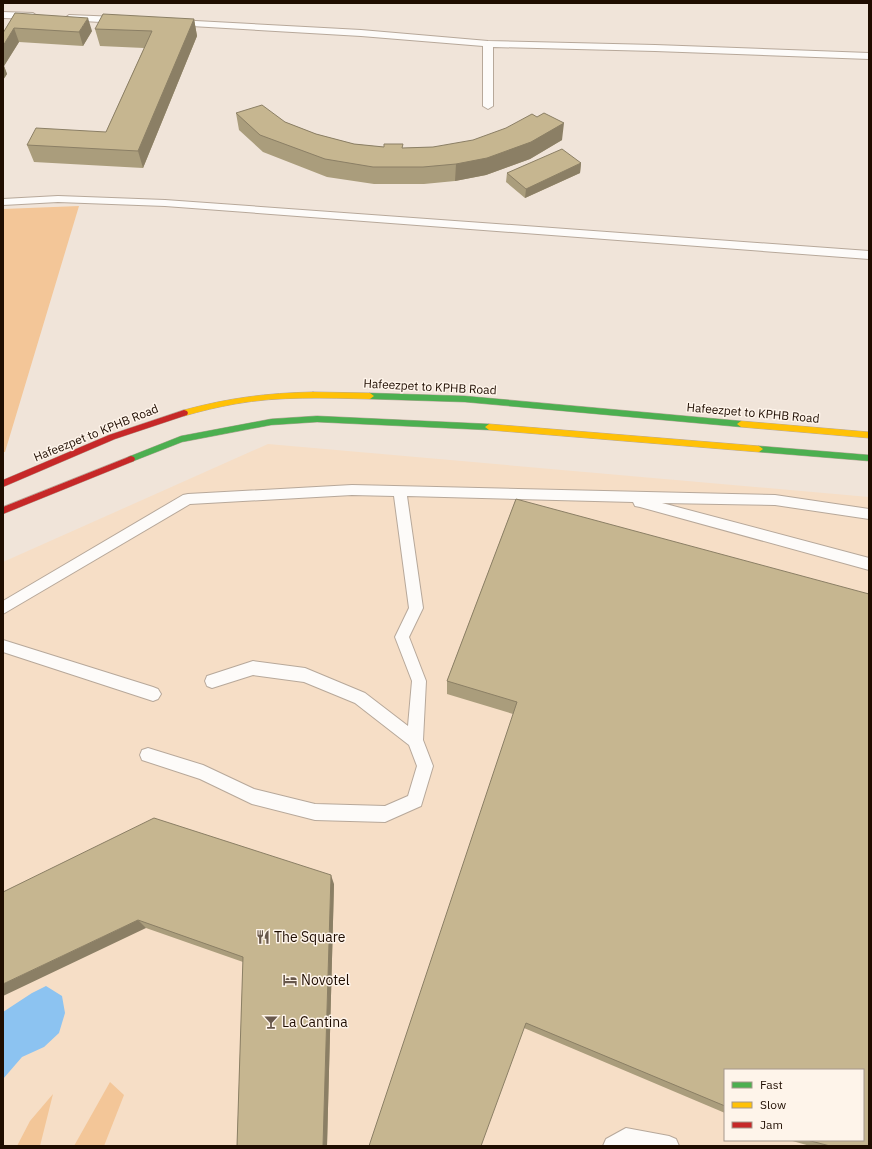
<svg xmlns="http://www.w3.org/2000/svg" width="872" height="1149" font-family="'IBM Plex Sans',sans-serif">
	<style>
		.built { fill: #f6dec6; fill-rule: evenodd }
		.green { fill: #f3c698 }
		.water { fill: #8cc3f1 }
		.lines { fill: none; stroke-linecap: round; stroke-linejoin: round }
		.lane-casing { stroke: #b7a89a; stroke-width: 2 }
		.fast-casing { stroke: #b7a89a; stroke-width: 1 }
		.slow-casing { stroke: #b7a89a; stroke-width: 1 }
		.jam-casing { stroke: #b7a89a; stroke-width: 1 }
		.lane { fill: #fdfbf9; fill-rule: evenodd }
		.fast { fill: #4caf50; fill-rule: evenodd }
		.slow { fill: #ffc107; fill-rule: evenodd }
		.jam { fill: #c62828; fill-rule: evenodd }
		.wall { fill: #aa9d7c }
		.shaded-wall { fill: #8b7f65 }
		.building { fill: #c6b690; stroke: #8b7f65 }
		.labels { text-anchor: middle; stroke-width: 3; stroke-linejoin: round; paint-order: stroke }
		.street-label { font-size: 12px; fill: #1f0d00; stroke: #fef4ea }
		.near-poi-label { font-size: 14px; fill: #1f0d00; stroke: #fef4ea; text-anchor: start }
	</style>
	<rect width="100%" height="100%" fill="#f0e4d9"/>
	<path class="built" d="M268,444L869,497V1146H3V562ZM725,1070H863V1140H725Z"/>
	<path class="green" d="M79,206L5,452H3V209Z
		M110,1082L124,1095L104,1146H74Z
		M53,1094L40,1146H17L30,1121Z"/>
	<path class="water" d="M46,986L62,996L65,1013L59,1033L44,1047L22,1057L3,1079V1012L32,993Z"/>
	<g class="lines">
		<defs>
			<path id="lane" d="M3,12L33,13L37,16L33,19L3,18Z
				M69,15L118,17L122,20L118,23L66,20L65,18Z
				M177,20L361,30L488,41L655,45L869,53V59L655,51L493,47V106L488,109L483,106V46L361,36L174,25L173,23Z
				M58,196L165,200L869,251V259L165,206L58,202L3,205V199Z
				M352,485L775,495L869,509V519L775,505L662,503L869,558V570L640,507L635,506L633,502L407,496L423,608L409,637L426,681L423,740L433,766L421,806L385,822L315,820L252,804L200,779L142,760L140,755L142,750L148,748L203,765L254,789L315,804L385,806L408,796L417,766L409,745L355,703L304,682L253,675L212,688L207,686L205,681L207,676L253,661L305,668L365,693L408,726L412,681L395,637L409,608L394,496L352,495L190,504L3,614V601L183,495L188,494Z
				M3,640L153,687L158,689L161,694L158,699L153,701L3,652Z
				M626,1128L669,1136L676,1139L679,1146H603L606,1139Z"/>
			<path id="fast" d="M370,393L465,396L741,421L745,424L741,427L465,402L370,399L366,396Z
				M317,416L489,424L493,427L489,430L317,422L271,425L182,442L131,462L127,459L128,457L181,436L271,419Z
				M759,446L869,455V461L759,452L755,449Z"/>
			<path id="slow" d="M313,392L370,393L374,396L370,399C325,398 279,396 235,404C218,407 201,411 184,416L180,413L184,410C229,398 266,393 313,392Z
				M741,421L869,432V438L741,427L737,424Z
				M489,424L759,446L763,449L759,452L489,430L485,427Z"/>
			<path id="jam" d="M184,410L187,411L188,413L187,415L115,439L3,487V480L109,435Z
				M131,456L134,457L135,459L134,461L3,514V507Z"/>
		</defs>
		<use href="#lane" class="lane-casing"/>
		<use href="#fast" class="fast-casing"/>
		<use href="#slow" class="slow-casing"/>
		<use href="#jam" class="jam-casing"/>
		<use href="#lane" class="lane"/>
		<use href="#fast" class="fast"/>
		<use href="#slow" class="slow"/>
		<use href="#jam" class="jam"/>
	</g>
	<path class="wall" d="M15,13L92,31L83,46L19,42L4,66L7,74L3,80V33Z
		M194,19L197,36L143,168L34,162L27,145L106,132L144,48L100,46L95,29Z
		M236,113L285,122L316,134L354,144L384,147L403,148L433,147L562,140L530,159L486,175L455,181L424,184H374L327,177L263,152L239,130Z
		M581,163L580,173L525,198L506,182L507,173Z
		M516,499L869,1146H810L789,1140H863L725,1070V1113L524,1028L513,714L447,694V681Z
		M334,884L327,1146H237L243,962L146,928L3,892Z"/>
	<path class="shaded-wall" d="M88,18L92,31L83,46L79,32Z
		M194,19L197,36L143,168L138,151Z
		M14,28L19,42L4,66L7,74L3,80V46Z
		M564,123L562,140L530,159L486,175L455,181L456,164Z
		M581,163L580,173L525,198L526,189Z
		M331,875L334,884L327,1146H323Z
		M138,920L146,928L3,996V984Z"/>
	<path class="building" d="M15,13L88,18L79,32L14,28L3,46V33Z
		M103,14L194,19L138,151L27,145L36,128L106,132L152,31L95,29Z
		M262,105L285,122L316,134L354,144L384,147V144H403L402,148L433,147L473,140L506,128L532,114L537,117L544,113L564,123L531,142L487,158L456,164L423,167H373L325,159L260,135L236,113Z
		M562,149L581,163L526,189L507,173Z
		M516,499L869,594V1146H830L807,1140H863V1070H725V1106L526,1023L481,1146H369L517,702L447,681Z
		M154,818L331,875L323,1146H237L243,957L138,920L3,984V892Z"/>
	<defs>
		<symbol id="restaurant-bare" viewBox="-9 -9 18 18"><path d="M-5-6h1v4h1v-4h1v4h1v-4h1v5L-1.5 .5V6h-2V.5L-5-1ZM5-6V6H3V1.5H1.5Q1.5-4 5-6Z" fill="#68584c" stroke="#fef4ea" stroke-width="2.5" paint-order="stroke"/></symbol>
		<symbol id="hotel-bare" viewBox="-9 -9 18 18"><path d="M-6-4.5h1.5V1H6V5H4.5V3h-9V5H-6ZM-4 0a1.8 1.8 0 1 1 3.6 0ZM.5 0V-2.5h3Q6-2.5 6 0Z" fill="#68584c" stroke="#fef4ea" stroke-width="2.5" paint-order="stroke"/></symbol>
		<symbol id="bar-bare" viewBox="-9 -9 18 18"><path d="M-6-5H6L.8 .8V4.5H3.5V6h-7V4.5H-.8V.8Z" fill="#68584c" stroke="#fef4ea" stroke-width="2.5" paint-order="stroke"/></symbol>
	</defs>
	<g fill-rule="evenodd">
		<use href="#restaurant-bare" x="253" y="927" width="20" height="20"/>
		<use href="#hotel-bare" x="280" y="970" width="20" height="20"/>
		<use href="#bar-bare" x="261" y="1012" width="20" height="20"/>
	</g>
	<g class="labels">
		<g class="street-label">
			<text transform="translate(430 387) rotate(3)" y="4">Hafeezpet to KPHB Road</text>
			<text transform="translate(753 413) rotate(5)" y="4">Hafeezpet to KPHB Road</text>
			<text transform="translate(96 433) rotate(-22)" y="4">Hafeezpet to KPHB Road</text>
		</g>
		<g class="near-poi-label">
			<text x="274" y="942">The Square</text>
			<text x="301" y="985">Novotel</text>
			<text x="282" y="1027">La Cantina</text>
		</g>
	</g>
	<rect width="872" height="1149" fill="none" stroke="#1f0d00" stroke-width="8"/>
	<rect x="724" y="1069" width="140" height="72" fill="#fef4ea" stroke="#a5988c"/>
	<rect x="732" y="1082" width="20" height="6" fill="#4caf50" stroke="#a5988c"/>
	<text x="760" y="1089" font-size="12" fill="#1f0d00">Fast</text>
	<rect x="732" y="1102" width="20" height="6" fill="#ffc107" stroke="#a5988c"/>
	<text x="760" y="1109" font-size="12" fill="#1f0d00">Slow</text>
	<rect x="732" y="1122" width="20" height="6" fill="#c62828" stroke="#a5988c"/>
	<text x="760" y="1129" font-size="12" fill="#1f0d00">Jam</text>
</svg>
